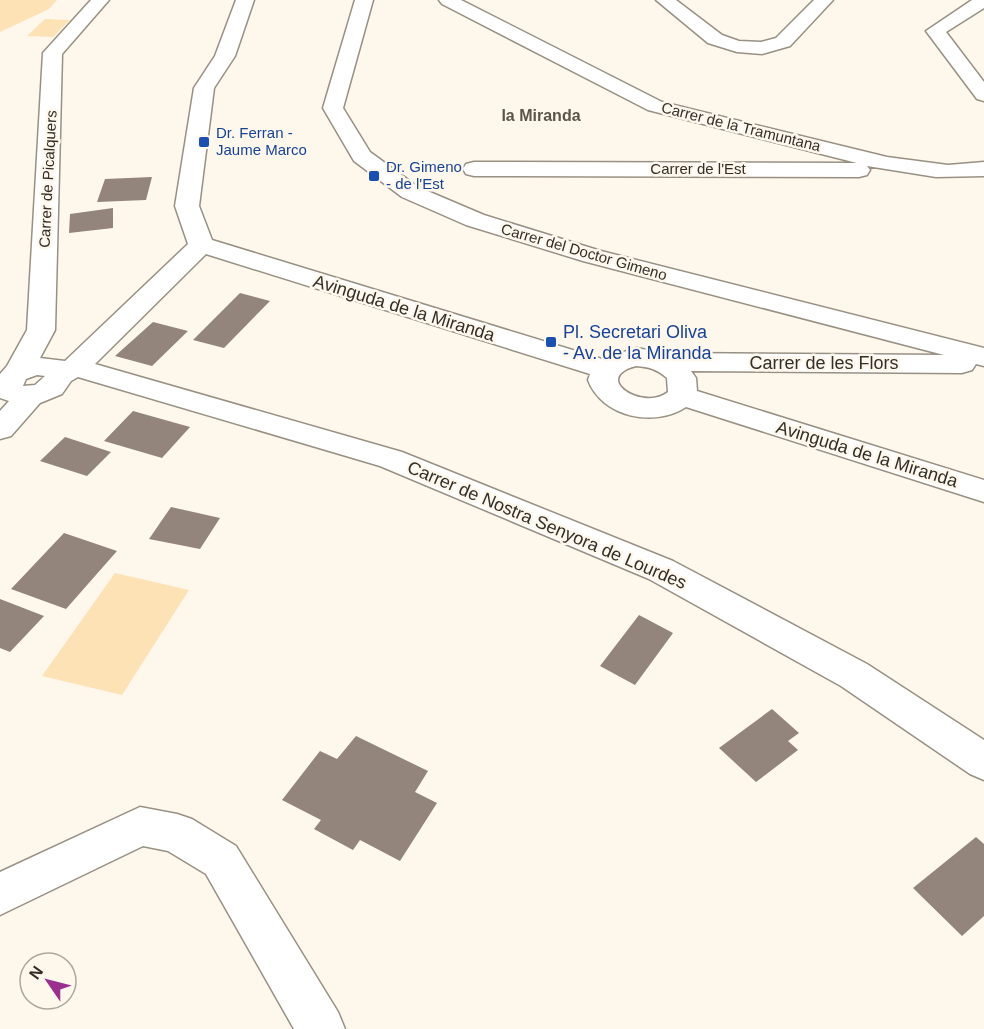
<svg xmlns="http://www.w3.org/2000/svg" width="984" height="1029" font-family="Arial,sans-serif">
	<style>
		.green { fill: #fce2b5 }
		.building { fill: #93847c }
		.lines { fill: none; stroke-linecap: round; stroke-linejoin: round }
		.minor-casing { stroke: #989083; stroke-width: 3 }
		.minor { fill: #fff; fill-rule: evenodd }
		.transit-dot { fill: #1a4fb4; stroke: #fef7ec; stroke-width: 2 }
		.labels { text-anchor: middle; stroke-width: 5; stroke-linejoin: round; paint-order: stroke }
		.far-street-label { font-size: 15px; fill: #322f2a; stroke: #fef7ec }
		.far-transit-label { font-size: 15px; fill: #164399; stroke: #fef7ec; text-anchor: start }
		.far-neighbourhood-label { font-size: 16px; font-weight: bold; fill: #5b5448; stroke: #fef7ec }
		.street-label { font-size: 18px; fill: #322f2a; stroke: #fef7ec }
		.transit-label { font-size: 18px; fill: #164399; stroke: #fef7ec; text-anchor: start }
	</style>
	<rect width="100%" height="100%" fill="#fef7ec"/>
	<path class="green" d="M0,0H57L49,9L0,32Z
		M45,19L70,20L53,37L27,36Z
		M115,573L189,590L122,695L42,676Z"/>
	<path class="building" d="M152,177L146,200L97,202L105,179Z
		M113,208V228L69,233L70,214Z
		M240,293L270,301L224,348L193,340Z
		M153,322L188,331L152,366L115,356Z
		M133,411L190,427L162,458L104,441Z
		M65,437L111,452L87,476L40,461Z
		M171,507L220,518L200,549L149,539Z
		M64,533L117,551L66,609L11,589Z
		M0,599L44,616L10,652L0,648Z
		M639,615L673,633L635,685L600,666Z
		M772,709L799,733L788,741L798,750L756,782L719,748Z
		M356,736L428,771L415,792L437,803L400,861L360,840L353,850L314,829L321,820L282,800L320,751L337,759Z
		M976,837L984,844V916L962,936L913,888Z"/>
	<g class="lines">
		<defs>
			<path id="minor" d="M91,0H109L62,54L55,330L40,358L65,361L188,244L175,206L194,88L215,56L236,0H254L235,56L214,88L199,206L212,240L602,359L636,348L666,353L944,355L583,261L466,225L402,197L354,161L323,108L355,0H373L343,108L370,152L418,187L484,215L601,251L984,348V366L976,364L972,370L962,373L691,371L696,378L697,391L984,480V502L686,407C654,428 602,417 588,380L590,374L206,254L95,364L402,452L673,561L867,664L984,740V780L970,774L841,686L649,579L380,466L78,377L71,381L62,394L40,403L11,436L0,439V411L9,401L0,398V374L7,366L27,330L43,53ZM636,366C649,367 657,369 667,378L668,392C644,412 590,378 636,366ZM37,375L45,376L35,385L23,386L26,379Z
				M439,0H461L662,102L887,157L948,165L984,162V176L936,177L867,166L870,170L867,175L859,177L474,176L466,174L463,169L466,164L474,162L857,163L648,110L442,4Z
				M656,0H676L722,35L739,41L761,42L776,38L814,0H833L790,46L762,54L737,52L708,43Z
				M972,0H984V8L946,32L984,82V101L977,99L926,31Z
				M140,807L177,814L192,819L236,846L338,1012L345,1029H294L206,874L168,851L143,846L0,915V872Z"/>
		</defs>
		<use href="#minor" class="minor-casing"/>
		<use href="#minor" class="minor"/>
	</g>
	<g class="transit-dot">
		<rect x="198" y="136" width="12" height="12" rx="3"/>
		<rect x="368" y="170" width="12" height="12" rx="3"/>
		<rect x="545" y="336" width="12" height="12" rx="3"/>
	</g>
	<g class="labels">
		<g class="far-street-label">
			<text transform="translate(741 127) rotate(14)" y="5">Carrer de la Tramuntana</text>
			<text x="698" y="174">Carrer de l'Est</text>
			<text transform="translate(48 179) rotate(-87)" y="5">Carrer de Picalquers</text>
			<text transform="translate(584 252) rotate(16)" y="5">Carrer del Doctor Gimeno</text>
		</g>
		<g class="far-transit-label">
			<text x="216" y="138">Dr. Ferran -<tspan x="216" dy="17">Jaume Marco</tspan></text>
			<text x="386" y="172">Dr. Gimeno<tspan x="386" dy="17">- de l'Est</tspan></text>
		</g>
		<g class="far-neighbourhood-label">
			<text x="541" y="121">la Miranda</text>
		</g>
		<g class="street-label">
			<text transform="translate(404 308) rotate(17)" y="6">Avinguda de la Miranda</text>
			<text x="824" y="369">Carrer de les Flors</text>
			<text transform="translate(867 454) rotate(17)" y="6">Avinguda de la Miranda</text>
			<text transform="translate(547 525) rotate(23)" y="6">Carrer de Nostra Senyora de Lourdes</text>
		</g>
		<g class="transit-label">
			<text x="563" y="338">Pl. Secretari Oliva<tspan x="563" dy="21">- Av. de la Miranda</tspan></text>
		</g>
	</g>
	<g transform="translate(48 981) rotate(305)"><circle r="28" fill="#fef7ec" stroke="#aca79e" stroke-width="1.5"/>
	<path d="M0-4.5L10 22L0 15L-10 22Z" fill="#9b2e8e"/>
	<text y="-9" font-size="16" font-weight="bold" text-anchor="middle" fill="#322f2a">N</text>
	</g>
</svg>
